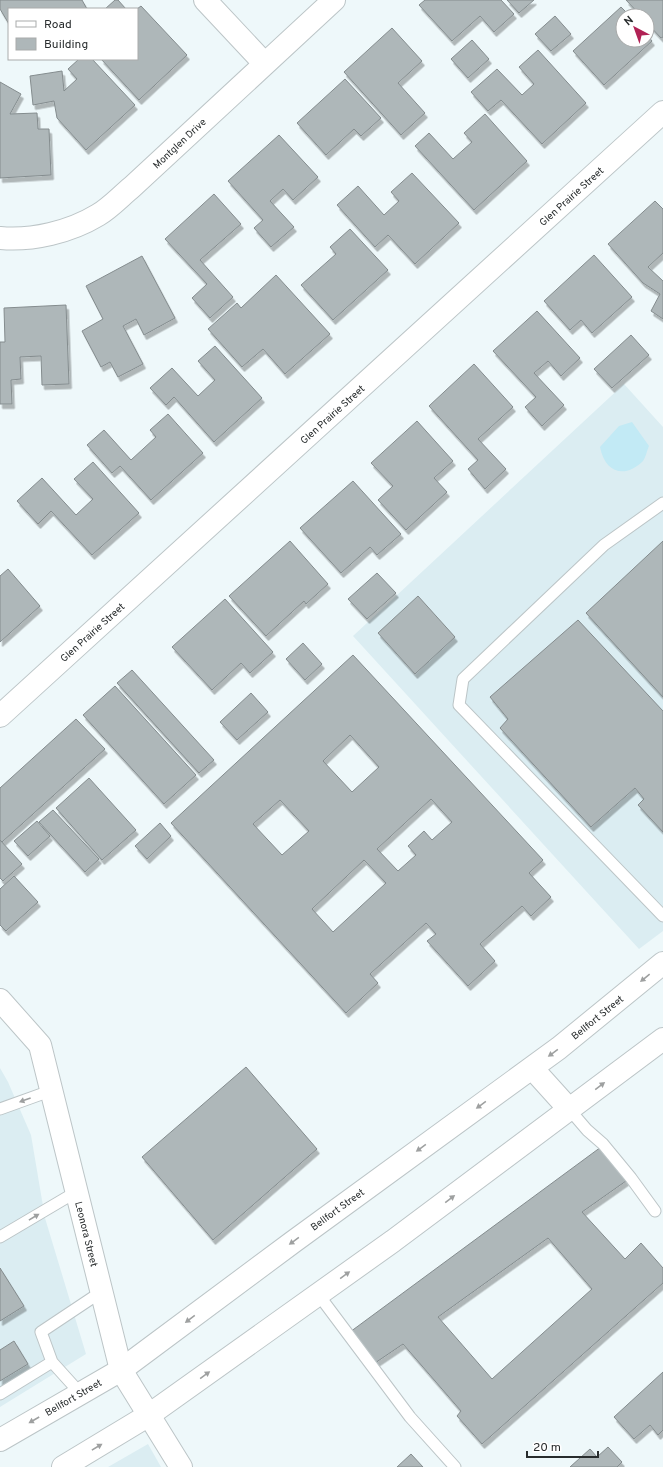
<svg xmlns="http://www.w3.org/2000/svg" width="663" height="1467" font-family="Overpass,sans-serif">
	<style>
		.built { fill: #dbedf2 }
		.green { fill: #c2eaf5 }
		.building { fill: #aeb7b9; stroke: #848c8e; fill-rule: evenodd; filter: url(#shadow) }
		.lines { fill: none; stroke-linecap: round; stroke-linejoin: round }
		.service-casing { stroke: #bcc5c7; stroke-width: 13 }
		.minor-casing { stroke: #bcc5c7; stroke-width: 24 }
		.secondary-casing { stroke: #bcc5c7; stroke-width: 24 }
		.service { stroke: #fff; stroke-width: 11 }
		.minor { stroke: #fff; stroke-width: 22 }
		.secondary { stroke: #fff; stroke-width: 22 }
		.oneway { fill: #9ea0a0 }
		.labels { text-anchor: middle; stroke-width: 4; stroke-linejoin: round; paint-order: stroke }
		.street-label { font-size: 10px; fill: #282c2d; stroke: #fff }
	</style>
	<defs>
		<filter id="shadow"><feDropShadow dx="2.5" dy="4.5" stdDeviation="0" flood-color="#0004"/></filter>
	</defs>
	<rect width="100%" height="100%" fill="#eef8fa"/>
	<path class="built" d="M624,384L663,427V931L639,949L353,636Z
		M0,1068L8,1082L31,1135L45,1218L86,1354L0,1407Z
		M148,1444L161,1467H108Z"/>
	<path class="green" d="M632,422L649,446C647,450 646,457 643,461C625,479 605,473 600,447L619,426Z"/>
	<path class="building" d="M0,0H82L87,9H9V24L0,9Z
		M115,0H118L126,9H105Z
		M425,0H501L514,14L494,32L480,16L452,41L419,5Z
		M507,0H534L519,13Z
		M626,0H663V37L661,38L647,23V16H641Z
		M141,6L187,55L139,100L101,59H137V9Z
		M621,7L630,16H623V40H647V35L652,41L604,85L573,51Z
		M555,16L571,34L551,51L535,34Z
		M392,28L422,61L398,83L425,113L401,135L344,72Z
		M472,40L489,59L468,78L451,59Z
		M538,50L586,103L542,144L501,100L488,111L471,92L497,69L522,95L534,84L519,67Z
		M79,59H92L135,105L86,150L57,118L54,101L33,105L30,76L62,71L64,91L77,79L68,69Z
		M345,79L381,118L361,136L354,129L326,155L297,123Z
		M0,82L21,94L10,114L37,113L38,129H49L51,175L0,178Z
		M485,114L527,161L474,210L415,146L429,133L453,159L472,142L464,133Z
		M279,135L318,177L293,200L283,189L270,201L294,227L271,247L254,228L263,220L228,181Z
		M412,173L459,223L415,264L388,235L375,247L337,205L358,186L384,215L399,201L391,192Z
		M214,194L241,224L200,260L233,297L210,318L192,298L207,284L165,239Z
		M655,201L663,209V253L648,267L663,281V319L651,311L660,294L643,283L608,244Z
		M350,229L388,270L333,320L301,285L336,254L330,247Z
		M594,255L632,297L592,333L581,320L570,330L544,301Z
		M142,256L175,318L144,335L136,319L123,326L143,364L118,377L110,362L101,367L82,331L103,319L86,286Z
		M276,275L330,334L285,374L263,349L242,367L208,329L237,303L241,308Z
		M66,305L69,384L42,385L41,356L20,357L21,379L11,380L12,404H0V342H5L4,308Z
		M537,311L580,358L561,376L548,361L534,373L564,405L542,426L525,407L536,397L493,351Z
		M631,335L649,355L612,388L594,369Z
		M215,346L262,398L214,442L174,397L166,405L150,388L172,368L198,396L215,380L198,361Z
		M474,364L513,407L478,439L506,469L485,489L468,469L478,460L429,406Z
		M168,414L203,453L151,500L120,466L112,473L87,445L104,430L131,460L156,437L150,430Z
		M417,421L453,461L434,478L447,492L406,530L378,500L393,486L371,463Z
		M93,462L139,513L92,555L51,511L38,524L17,501L42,478L76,515L93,499L74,479Z
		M353,481L401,534L377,555L370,547L341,573L300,528Z
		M290,541L328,584L306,604L304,601L266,636L229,596Z
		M663,541V697L586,613Z
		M8,569L40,606L0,642V576Z
		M377,573L396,593L367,619L348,599Z
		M418,596L455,637L415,674L378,633Z
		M225,599L273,652L250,673L241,663L212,690L172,647Z
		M578,620L663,711V832L638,805L644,799L635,788L591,827L500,728L508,719L490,697Z
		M303,643L322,664L305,680L286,659Z
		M353,655L543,860L529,873L551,897L531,916L522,906L480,944L495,961L468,986L427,941L436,934L426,923L370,974L378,983L346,1013L171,823ZM350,735L379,767L352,792L323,761ZM431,799L452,822L432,840L424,831L408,846L416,855L398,871L377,849ZM280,800L309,831L282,855L253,824ZM364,860L386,883L333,932L312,909Z
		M132,670L214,760L199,773L117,683Z
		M115,686L196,775L164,804L83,715Z
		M251,693L268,712L237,740L220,722Z
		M76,719L105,749L2,842L0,840V788Z
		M89,778L136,830L102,860L56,808Z
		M53,810L99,859L85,872L39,822Z
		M37,821L50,836L28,856L14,841Z
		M160,823L171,836L147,859L135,846Z
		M0,840L22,864L3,881L0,878Z
		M14,876L38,902L6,931L0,925V889Z
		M246,1067L317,1149L213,1240L142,1157Z
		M601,1147L626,1181L582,1212L625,1259L641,1243L663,1268V1283L482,1444L457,1416L461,1411L403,1344L375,1363L350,1332ZM548,1238L592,1289L492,1379L438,1317Z
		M0,1268L24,1306L0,1321Z
		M14,1341L28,1364L0,1381V1350Z
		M663,1372V1430L658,1435L650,1425L634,1439L614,1417Z
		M608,1447L622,1462L617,1467H570L590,1449L597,1457Z
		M411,1454L423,1467H397Z"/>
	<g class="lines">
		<defs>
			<path id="service" d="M663,503L604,545L463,679L459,705L663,916
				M0,1109L50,1091
				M569,1109L587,1130L603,1144L631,1178L655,1211
				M0,1237L76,1192
				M318,1294L410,1417L455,1467
				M52,1362L80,1393
				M0,1394L52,1362L41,1332L101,1292"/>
			<path id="minor" d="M205,0L264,63
				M0,238C32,241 70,232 98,215C110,208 121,196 132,187L334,0
				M0,716L663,112
				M0,1000L40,1045L121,1370L181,1467"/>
			<path id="secondary" d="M532,1068L569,1109
				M0,1440L121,1370L293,1242L559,1048L663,963
				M63,1467L149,1415L393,1241L663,1039"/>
		</defs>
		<use href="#service" class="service-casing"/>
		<use href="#minor" class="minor-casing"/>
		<use href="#secondary" class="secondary-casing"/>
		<use href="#service" class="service"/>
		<use href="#minor" class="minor"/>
		<use href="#secondary" class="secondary"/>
	</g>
	<defs><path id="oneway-solid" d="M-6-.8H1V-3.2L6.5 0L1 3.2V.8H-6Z"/></defs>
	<g class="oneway">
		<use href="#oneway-solid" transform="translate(645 978) rotate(141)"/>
		<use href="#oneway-solid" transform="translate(553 1053) rotate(144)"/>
		<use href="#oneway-solid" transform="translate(600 1086) rotate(-37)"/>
		<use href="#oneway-solid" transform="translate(25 1100) rotate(160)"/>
		<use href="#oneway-solid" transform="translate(481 1105) rotate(144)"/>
		<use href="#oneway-solid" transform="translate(421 1148) rotate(144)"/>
		<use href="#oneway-solid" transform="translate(450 1199) rotate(-37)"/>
		<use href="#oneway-solid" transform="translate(34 1217) rotate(-31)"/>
		<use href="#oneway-solid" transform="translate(294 1241) rotate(144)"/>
		<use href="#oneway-solid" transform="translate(345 1275) rotate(-36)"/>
		<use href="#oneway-solid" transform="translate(190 1319) rotate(143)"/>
		<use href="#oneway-solid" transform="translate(205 1375) rotate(-36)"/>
		<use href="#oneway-solid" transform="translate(34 1420) rotate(150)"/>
		<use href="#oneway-solid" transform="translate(97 1447) rotate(-31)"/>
	</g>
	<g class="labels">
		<g class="street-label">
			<text transform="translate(179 143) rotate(-43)" y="4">Montglen Drive</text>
			<text transform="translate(571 196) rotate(-42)" y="4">Glen Prairie Street</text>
			<text transform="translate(332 414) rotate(-42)" y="4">Glen Prairie Street</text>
			<text transform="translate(92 632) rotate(-42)" y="4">Glen Prairie Street</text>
			<text transform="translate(597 1017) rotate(-39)" y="4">Bellfort Street</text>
			<text transform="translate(337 1209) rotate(-36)" y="4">Bellfort Street</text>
			<text transform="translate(87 1234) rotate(76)" y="4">Leonora Street</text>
			<text transform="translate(73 1397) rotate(-30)" y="4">Bellfort Street</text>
		</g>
	</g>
	<rect x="8" y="8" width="130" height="52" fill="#ffffff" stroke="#a9abab"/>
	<rect x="16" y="21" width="20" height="6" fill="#ffffff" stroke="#a9abab"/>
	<text x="44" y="28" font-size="12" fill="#282c2d">Road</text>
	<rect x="16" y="38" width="20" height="12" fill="#aeb7b9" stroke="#a9abab"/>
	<text x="44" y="48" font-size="12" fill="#282c2d">Building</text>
	<g transform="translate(635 28) rotate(319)"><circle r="19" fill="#ffffff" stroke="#a9abab"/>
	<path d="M0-3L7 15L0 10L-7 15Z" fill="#b12255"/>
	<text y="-6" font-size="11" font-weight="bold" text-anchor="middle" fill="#282c2d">N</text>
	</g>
	<path d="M527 1451v6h71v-6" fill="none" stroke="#282c2d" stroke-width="2"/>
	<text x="533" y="1451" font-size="12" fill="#282c2d" stroke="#ffffff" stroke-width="3" paint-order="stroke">20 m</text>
</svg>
